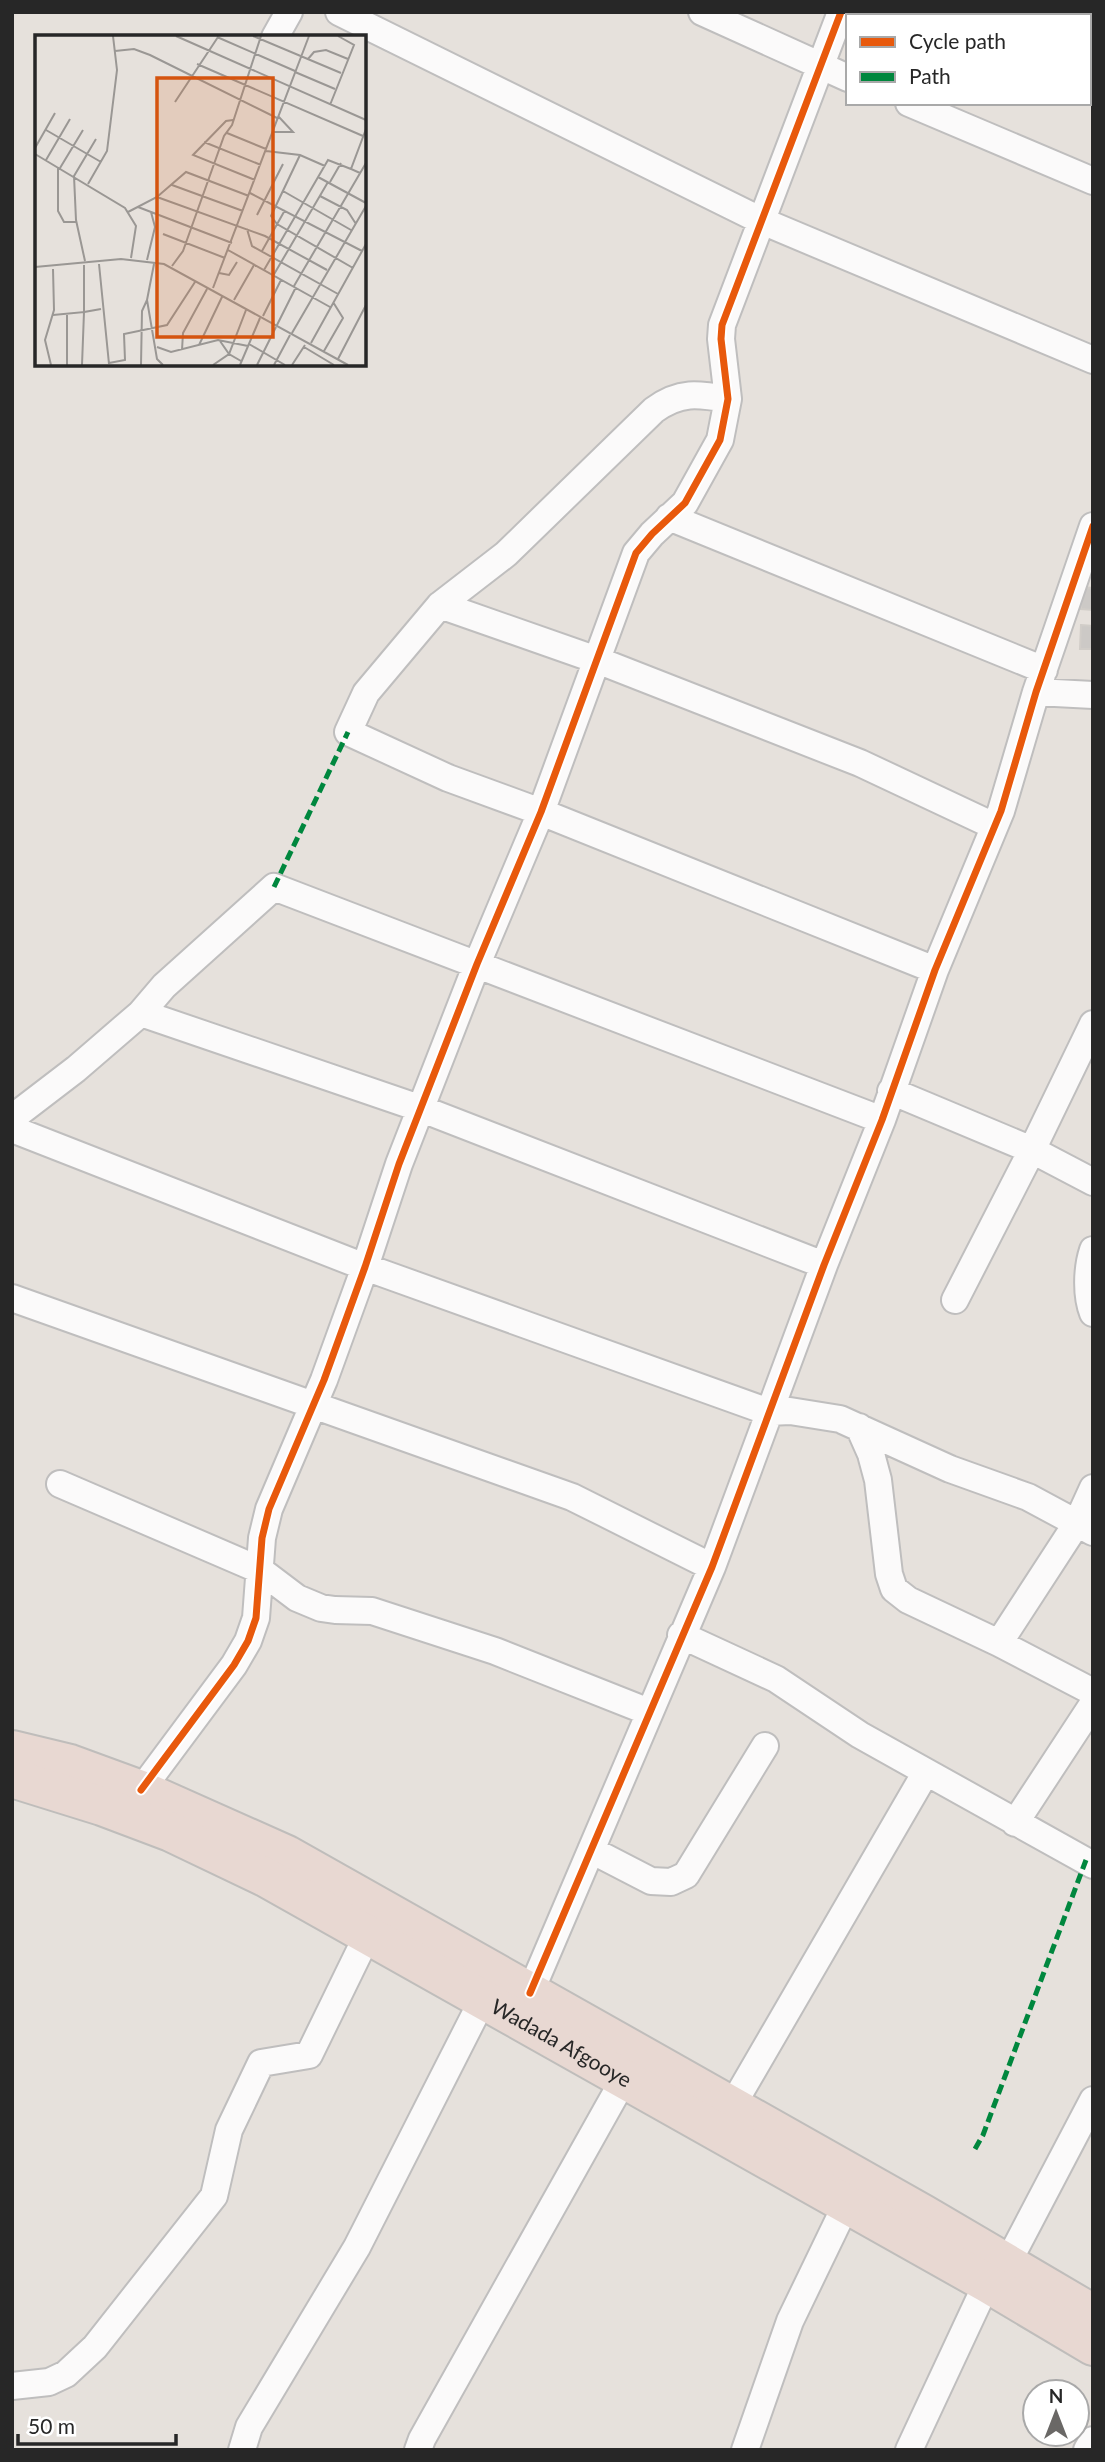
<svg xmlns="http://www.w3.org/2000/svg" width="1105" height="2462" font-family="Lato,sans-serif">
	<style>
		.building { fill: #ccc9c6; stroke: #d1cdc8; stroke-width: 2 }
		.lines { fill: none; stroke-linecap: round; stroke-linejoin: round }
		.minor-casing { stroke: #bfbebe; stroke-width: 30 }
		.highway-casing { stroke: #bfbdbb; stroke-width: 42 }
		.minor { stroke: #fbfafa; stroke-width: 26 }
		.highway { stroke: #e8d8d2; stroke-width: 38 }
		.quiet { stroke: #00873e; stroke-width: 5; stroke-dasharray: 10 5; stroke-linecap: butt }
		.cycleway-casing { stroke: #fff; stroke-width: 11 }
		.cycleway { stroke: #e8590c; stroke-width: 7 }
		.labels { text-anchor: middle; stroke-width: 6; stroke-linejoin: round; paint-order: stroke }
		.street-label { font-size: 21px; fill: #272727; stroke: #fff }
		.inset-road { fill: none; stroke: #9a9794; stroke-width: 2 }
		.view { fill: #d5540f; fill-opacity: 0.15; stroke: #d5540f; stroke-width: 3.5 }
		.inset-edge { fill: none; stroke: #272727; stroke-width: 3.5 }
	</style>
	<rect width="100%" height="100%" fill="#e6e1dc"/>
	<path class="building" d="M1082,587L1093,588V610L1081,609Z
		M1081,625L1093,626V649H1080Z"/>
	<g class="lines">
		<defs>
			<path id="minor" d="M339,12L762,221L1093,360
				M702,12L848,78
				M275,37L289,12
				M909,103L1093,181
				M728,399C698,394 680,391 654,410L506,554L440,605L366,693L348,732L448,778L541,812L935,970
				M669,517L1044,670
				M440,605L597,660L860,763L994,826
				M1036,692L1093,695
				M141,1013L422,1109L824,1265
				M891,1091L1032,1150L1093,1182
				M12,1118L76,1069L141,1013L164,986L274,887L882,1120
				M12,1129L365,1267L769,1412L790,1411L840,1419L950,1469L1028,1497L1093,1532
				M1093,1250C1087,1268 1086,1295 1093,1313
				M12,1298L572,1497L712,1567
				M955,1300L1032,1150L1093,1024
				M859,1427L871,1454L878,1480L889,1574L894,1589L908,1600L999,1643L1093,1692
				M60,1484L260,1570L297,1598L321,1608L335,1610L372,1611L495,1651L649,1712
				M681,1635L776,1679L860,1735L1093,1865
				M999,1643L1077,1523L1093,1488
				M141,1790L234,1665L248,1641L256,1618L262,1538L269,1509L324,1380L365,1267L399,1164L477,964L541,812L636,553L652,534L685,503L720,440L728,399L721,339L722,325L841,12
				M1015,1823L1093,1704
				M591,1850L651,1881L671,1882L686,1875L765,1746
				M530,1993L712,1567L824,1265L882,1120L935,970L1001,811L1036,692L1093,526
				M732,2106L926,1772
				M1007,2264L1093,2100
				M12,2386L49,2382L66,2374L95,2347L214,2196L229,2130L261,2063L309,2055L368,1934
				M242,2450L249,2427L357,2247L483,1999
				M418,2450L422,2439L624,2079
				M745,2450L790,2321L846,2205
				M909,2450L987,2283
				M1087,2450L1093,2440"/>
			<g id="highway">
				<path d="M12,1750L70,1764L141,1790L287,1855L923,2214L1093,2314"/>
				<path id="s1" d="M12,1778L102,1806L171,1832L265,1877L987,2283L1093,2346"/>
			</g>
		</defs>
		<use href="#minor" class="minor-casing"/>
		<use href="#highway" class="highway-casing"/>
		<use href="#minor" class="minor"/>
		<use href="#highway" class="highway"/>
		<path class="quiet" d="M274,887L348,732
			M975,2149L983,2135L1086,1860"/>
		<defs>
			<path id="cycleway" d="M141,1790L234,1665L248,1641L256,1618L262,1538L269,1509L324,1380L365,1267L399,1164L477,964L541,812L636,553L652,534L685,503L720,440L728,399L721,339L722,325L841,12
				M530,1993L712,1567L824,1265L882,1120L935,970L1001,811L1036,692L1093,526"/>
		</defs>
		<use href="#cycleway" class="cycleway-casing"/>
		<use href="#cycleway" class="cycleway"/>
	</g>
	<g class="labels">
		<g class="street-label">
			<text dy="7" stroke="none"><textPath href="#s1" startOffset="612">Wadada Afgooye</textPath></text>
		</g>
	</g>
	<g transform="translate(35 35)">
		<rect width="331" height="331" fill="#e6e1dc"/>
		<path class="inset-road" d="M141,1L331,85M218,1L306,38M182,2L260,36M80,16L99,14L115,20L242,83M273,24L279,17L291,15L313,24M162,29L328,101M260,37L300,54M140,67L183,2M295,70L319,10L303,1M198,85L191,86L158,120L220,145M11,95L66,127M237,97H258L243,81M192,98L231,114M169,107L226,130M0,113L20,78M231,116L265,120L290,131M0,119L90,173L101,191L96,223M265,120L236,181L242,189L318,233M11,125L35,84M23,132V176L29,187H42M25,133L48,95M325,138L316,134L331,94M283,142L331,168M295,147L306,128M53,149L72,116L82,35L78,1M137,150L208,176M248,156L316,195M215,158L327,216M285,161L312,175L321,189M122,162L230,201L292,235M103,172L197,208M93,177L122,162L151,137L214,161M222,180L248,129M212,194L217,211L303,259M128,199L190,223M193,215L295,272M227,216L250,175M112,225L120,192L116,177M50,226L41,185L39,141L61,104M64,229L74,329M119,229L112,265L122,324L128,330M49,230V277L66,274M137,231L148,216L189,101L197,90L226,1M0,232L86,224L129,229L313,330M229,235L293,125L316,134M184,238L194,240L202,227M238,241L293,147M259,251L331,128M178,253L274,1M199,265L219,230M18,280L49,277L47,330M228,281L246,245M242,290L261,252M257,298L331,171M185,306L194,319L206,326M276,308L331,209M214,309L250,330M164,310L187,262M122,312L136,317L183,305L213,311M269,312L299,330M147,315L148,298L172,254M289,316L308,283L298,267M303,324L331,270M74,328L90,325L89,299L132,290L160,247M16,330L10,305L19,275L18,234M32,330V279M106,330L107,276L112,265M178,330L194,319L211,275M205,330L225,283M222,330L241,292M239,330L255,300M257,330L270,310"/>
		<path class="view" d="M122,43H238V302H122Z"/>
		<rect width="331" height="331" class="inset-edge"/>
	</g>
	<rect width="1105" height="2462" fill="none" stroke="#272727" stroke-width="28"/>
	<rect x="846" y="14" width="245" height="91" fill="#ffffff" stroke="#a9a9a9" stroke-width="2"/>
	<rect x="860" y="37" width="35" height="10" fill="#e8590c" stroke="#a9a9a9" stroke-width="2"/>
	<text x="909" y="49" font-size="21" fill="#272727">Cycle path</text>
	<rect x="860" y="72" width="35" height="10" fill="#00873e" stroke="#a9a9a9" stroke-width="2"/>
	<text x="909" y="84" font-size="21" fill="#272727">Path</text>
	<g transform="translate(1056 2413)"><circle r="33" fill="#ffffff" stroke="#a9a9a9" stroke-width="2"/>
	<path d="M0-5L12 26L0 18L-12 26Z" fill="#6a6866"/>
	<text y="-10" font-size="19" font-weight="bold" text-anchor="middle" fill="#272727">N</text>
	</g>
	<path d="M18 2434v10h158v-10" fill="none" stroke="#272727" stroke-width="3.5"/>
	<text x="28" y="2434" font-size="21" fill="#272727" stroke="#ffffff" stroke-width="5" paint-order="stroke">50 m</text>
</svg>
